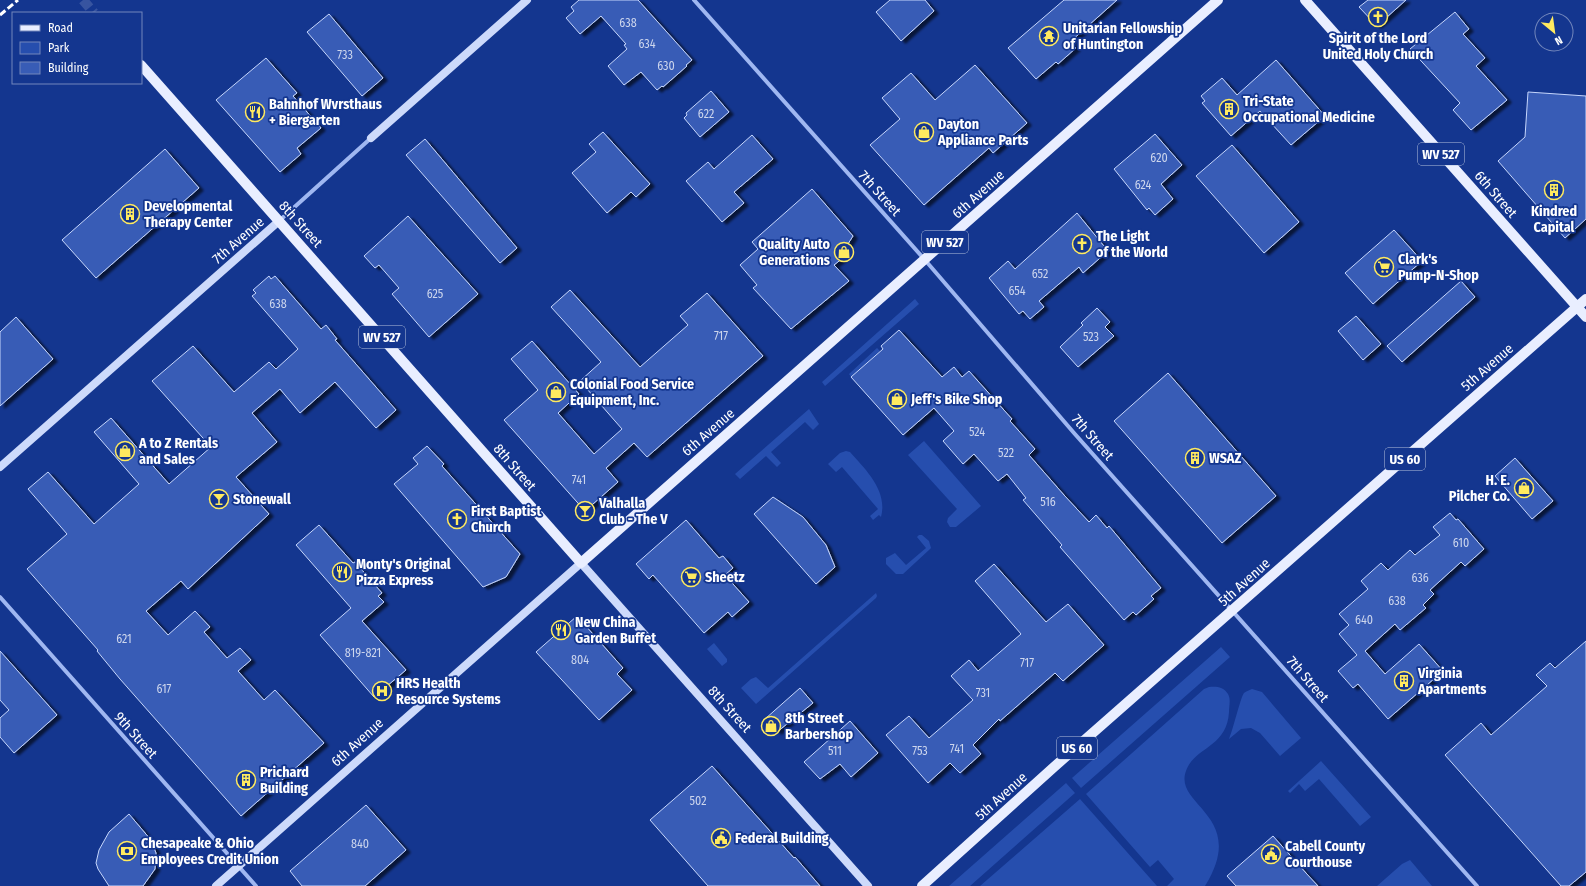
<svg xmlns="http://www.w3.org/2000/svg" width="1586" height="886" font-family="'Fira Sans Condensed',sans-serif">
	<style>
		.green { fill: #264eae }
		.building { fill: #385cb6; stroke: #c6d6fc; filter: url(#shadow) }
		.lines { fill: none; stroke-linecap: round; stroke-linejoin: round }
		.primary-tunnel { stroke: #3754a0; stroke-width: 10; stroke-dasharray: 10 5; stroke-linecap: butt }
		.street { stroke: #9fb7f1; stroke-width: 4 }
		.secondary { stroke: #cddafb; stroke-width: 8 }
		.primary { stroke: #e9eeff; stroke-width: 10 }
		.rail { stroke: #fff; stroke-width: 3; stroke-dasharray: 7 3; stroke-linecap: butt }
		.labels { text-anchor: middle; stroke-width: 3.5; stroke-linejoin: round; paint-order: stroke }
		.number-label { font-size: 12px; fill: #cdd6ed }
		.shield { fill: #14368f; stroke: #b8c3dd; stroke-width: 1 }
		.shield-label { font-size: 13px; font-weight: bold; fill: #fff }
		.poi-label { font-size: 14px; font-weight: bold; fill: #fff; stroke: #14368f; text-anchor: start }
		.street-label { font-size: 14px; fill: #fff; stroke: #14368f }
	</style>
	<defs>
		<filter id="shadow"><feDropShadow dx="4.5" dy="2.5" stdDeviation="1" flood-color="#0009"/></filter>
	</defs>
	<rect width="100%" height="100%" fill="#14368f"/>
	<path class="green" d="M915,299L919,304L825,386L822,382Z
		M877,348L880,351L851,377L849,374Z
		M809,409L819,424L813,430L805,422L771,452L781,463L777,467L766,456L740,479L735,474Z
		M924,441L981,506L956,527H950L947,522L948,518L957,509L908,455Z
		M846,451L850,452C866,470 888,491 881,517L879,515L873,520L870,516L878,509L842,467L836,472L828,464L840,453Z
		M919,535H922L929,541L931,548L929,550L903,574H896L886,564V558L895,553L906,565L926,548L917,537Z
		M876,593L877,596L876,598L756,704L741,688L751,679L756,677L768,688Z
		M714,643L727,659V662L722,666L707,649Z
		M1221,647L1230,657L1081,788L1072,778Z
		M1209,687C1216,686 1224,687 1228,694C1231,699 1229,706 1229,712C1227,748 1194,747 1186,771C1173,806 1249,815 1205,886H1167L1174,879L1158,860L1150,867L1086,794L1204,689Z
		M1252,689L1262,692L1301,738L1280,756L1260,733L1251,728L1241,729L1229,739C1233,730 1241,696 1244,693C1246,691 1250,690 1252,689Z
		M1321,761L1371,817L1360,826L1319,779L1305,791L1299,784L1290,793L1288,791Z
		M1066,783L1075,793L970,886H949Z
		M1080,799L1157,886H980Z
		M1410,860L1432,886H1377L1402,864Z"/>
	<path class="building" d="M579,0H638L692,60L686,65L687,66L663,87L662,86L657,90L641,72L624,85L608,66L627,49L624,45L626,44L601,16L580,34L566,18L574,11L571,7Z
		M890,0H925L934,11L901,41L876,12Z
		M1064,0H1117L1070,42L1076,48L1058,64L1056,62L1036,79L1008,48Z
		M1368,0H1406L1377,26L1359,7Z
		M1455,12L1469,29L1463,34L1485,58L1476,66L1507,100L1471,130L1453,110L1460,103L1410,49Z
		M329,14L383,78L362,96L307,32Z
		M266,58L297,93L293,96L321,128L297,148L301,154L280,172L216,100Z
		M1276,60L1325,116L1291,145L1260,111L1231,136L1202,103L1205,101L1201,96L1222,78L1237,95Z
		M975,65L1027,123L993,153L989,148L924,205L870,145L900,119L882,98L911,73L935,100Z
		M711,91L729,112L700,137L684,118L687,115L686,113Z
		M1528,92L1586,96V219L1565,238L1498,161L1525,137Z
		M603,132L650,184L636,197L631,192L607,213L572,173L596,152L589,144Z
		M1155,134L1182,165L1161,184L1173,199L1155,215L1149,208L1147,210L1114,169Z
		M752,135L773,159L734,192L744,203L722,222L686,181L708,162L714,169Z
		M425,139L517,248L500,263L406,155Z
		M1232,145L1299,222L1264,253L1196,176Z
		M165,149L199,188L96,278L62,240Z
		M812,189L853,236L846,247L843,258L834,265L849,281L791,329L753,288L757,285L740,265L758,249L752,242Z
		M1077,213L1108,251L1083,273L1079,267L1039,301L1044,307L1030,319L1023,311L1019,314L989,278L1008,261L1015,269Z
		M408,216L478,294L429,337L392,294L399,288L379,265L375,268L364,256Z
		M1394,230L1422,261L1373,304L1345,273Z
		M269,276L271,279L275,276L321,329L326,325L337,339L335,340L396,410L376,428L335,382L300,413L280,389L252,413L277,442L236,477L269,514L188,589L181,581L146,611L168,635L195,611L210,627L204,632L227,658L240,648L251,660L238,671L264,700L275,690L324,743L241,816L120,679L97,651L98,650L27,569L67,534L28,489L48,472L94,524L139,484L94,432L111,418L169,484L211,447L152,381L193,346L234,392L269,362L276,369L298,349L252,296L256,293L253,290Z
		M1461,281L1475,297L1402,362L1387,346Z
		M570,290L640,367L688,325L680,316L707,293L763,356L647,457L634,443L606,468L618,482L585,511L504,420L538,390L511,359L532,341L579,394L558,413L594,454L622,429L580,381L601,362L551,307Z
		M1097,308L1110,322L1105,327L1114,336L1078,367L1060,347L1083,325L1081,323Z
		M1356,316L1381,344L1363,360L1338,331Z
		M16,317L53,359L0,406V332Z
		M899,330L942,377L954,367L962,377L969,371L1012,419L1010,421L1035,449L1029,455L1064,495L1089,522L1096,515L1107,528L1109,526L1161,588L1151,596L1154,599L1136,615L1133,612L1124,620L1060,547L1062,545L1023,500L1026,498L1007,474L998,481L974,454L963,464L943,441L954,431L934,408L903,435L851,377L883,349L881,346Z
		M1168,373L1276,496L1222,543L1114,421Z
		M427,446L444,464L442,466L520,554L506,577L483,587L394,484L418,464L413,458Z
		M1515,458L1553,501L1532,519L1495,476Z
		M773,497L803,517L826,545L835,567L816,584L754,514Z
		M1450,513L1456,520L1458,519L1484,549L1465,566L1461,562L1430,590L1434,594L1423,605L1426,608L1400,630L1395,624L1365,651L1385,674L1419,644L1443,671L1388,719L1358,684L1353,688L1338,671L1357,655L1339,634L1349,625L1339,614L1368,589L1361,581L1381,563L1388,570L1410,550L1415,555L1440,535L1433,527Z
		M686,520L719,558L723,556L733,568L725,575L749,602L732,617L728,612L704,633L653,575L649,579L636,564Z
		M319,525L353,563L355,562L382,593L378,596L384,602L362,621L406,670L374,697L320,635L351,608L296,545Z
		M994,564L1046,622L1068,604L1104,645L1063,681L1055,673L1000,721L999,719L973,745L981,754L960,773L950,763L928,783L886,735L909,716L929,738L973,700L951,676L969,660L978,671L1021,634L975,581Z
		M577,616L623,668L617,674L632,690L599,720L536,652Z
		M1586,641V872L1569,886H1561L1445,755L1481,723L1491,735L1547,686L1536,675L1550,663L1555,668Z
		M0,651L57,715L14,753L0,737V718L9,710L0,700Z
		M800,688L813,703L777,732L765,719Z
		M850,721L878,753L851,777L840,764L820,779L804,762Z
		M712,766L794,858L795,857L820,886H708L650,820Z
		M366,805L406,850L365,886H302L290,871Z
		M129,814L151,840L156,853L155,869L143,886H109L98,869L96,863L99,850L109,832Z
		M1273,836L1306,873L1318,886H1236L1227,876Z"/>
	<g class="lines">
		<path class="primary-tunnel" d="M83,0L94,13"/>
		<path class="street" d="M694,0L925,260L1074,433L1477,886
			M279,221L371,138
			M0,597L256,886"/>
		<path class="secondary" d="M371,138L527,0
			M0,467L279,221
			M216,886L581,563L868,886"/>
		<path class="primary" d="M1305,0L1586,317
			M141,65L581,563L1218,0
			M922,886L1054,767L1586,299"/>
		<path class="rail" d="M0,15L18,0"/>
	</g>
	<defs>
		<symbol id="church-ring" viewBox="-11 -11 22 22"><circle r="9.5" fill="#14368f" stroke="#ffea5f" stroke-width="1.5"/><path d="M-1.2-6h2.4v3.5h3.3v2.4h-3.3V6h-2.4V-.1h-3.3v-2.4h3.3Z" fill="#ffea5f"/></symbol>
		<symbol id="temple-ring" viewBox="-11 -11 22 22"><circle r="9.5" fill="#14368f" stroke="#ffea5f" stroke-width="1.5"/><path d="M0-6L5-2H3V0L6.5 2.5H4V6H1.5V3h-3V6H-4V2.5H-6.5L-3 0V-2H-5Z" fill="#ffea5f"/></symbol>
		<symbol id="building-ring" viewBox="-11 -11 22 22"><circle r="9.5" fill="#14368f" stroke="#ffea5f" stroke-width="1.5"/><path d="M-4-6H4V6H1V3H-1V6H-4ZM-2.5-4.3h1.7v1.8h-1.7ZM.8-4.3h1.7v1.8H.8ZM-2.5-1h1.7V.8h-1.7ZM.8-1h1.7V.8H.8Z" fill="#ffea5f"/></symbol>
		<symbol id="restaurant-ring" viewBox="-11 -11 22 22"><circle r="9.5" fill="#14368f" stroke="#ffea5f" stroke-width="1.5"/><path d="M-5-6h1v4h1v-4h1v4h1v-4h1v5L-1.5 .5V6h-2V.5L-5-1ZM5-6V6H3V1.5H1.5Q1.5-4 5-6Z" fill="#ffea5f"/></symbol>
		<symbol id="shop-ring" viewBox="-11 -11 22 22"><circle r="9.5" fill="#14368f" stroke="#ffea5f" stroke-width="1.5"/><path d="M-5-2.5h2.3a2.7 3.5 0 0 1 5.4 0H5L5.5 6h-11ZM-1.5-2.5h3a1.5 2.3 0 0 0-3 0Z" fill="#ffea5f"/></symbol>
		<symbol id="supermarket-ring" viewBox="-11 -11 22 22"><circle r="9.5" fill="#14368f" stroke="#ffea5f" stroke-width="1.5"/><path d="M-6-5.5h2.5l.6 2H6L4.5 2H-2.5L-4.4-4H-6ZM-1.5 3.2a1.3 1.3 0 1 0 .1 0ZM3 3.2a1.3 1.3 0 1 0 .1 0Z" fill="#ffea5f"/></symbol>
		<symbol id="bar-ring" viewBox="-11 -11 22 22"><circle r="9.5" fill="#14368f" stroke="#ffea5f" stroke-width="1.5"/><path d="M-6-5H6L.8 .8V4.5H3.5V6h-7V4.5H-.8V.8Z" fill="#ffea5f"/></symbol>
		<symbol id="hospital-ring" viewBox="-11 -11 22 22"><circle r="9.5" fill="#14368f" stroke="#ffea5f" stroke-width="1.5"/><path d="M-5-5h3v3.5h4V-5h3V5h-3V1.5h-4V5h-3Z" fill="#ffea5f"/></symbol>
		<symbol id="civic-ring" viewBox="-11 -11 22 22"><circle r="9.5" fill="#14368f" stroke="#ffea5f" stroke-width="1.5"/><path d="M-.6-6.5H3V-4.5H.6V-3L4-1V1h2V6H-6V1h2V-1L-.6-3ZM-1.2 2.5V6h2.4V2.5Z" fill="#ffea5f"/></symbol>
		<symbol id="bank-ring" viewBox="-11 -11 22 22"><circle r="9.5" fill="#14368f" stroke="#ffea5f" stroke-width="1.5"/><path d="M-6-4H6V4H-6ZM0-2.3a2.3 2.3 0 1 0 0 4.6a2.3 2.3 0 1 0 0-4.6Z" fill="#ffea5f"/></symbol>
	</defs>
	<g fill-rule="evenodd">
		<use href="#church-ring" x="1367" y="6" width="22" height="22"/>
		<use href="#temple-ring" x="1038" y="25" width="22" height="22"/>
		<use href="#building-ring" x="1218" y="98" width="22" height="22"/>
		<use href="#restaurant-ring" x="244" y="101" width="22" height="22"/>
		<use href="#shop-ring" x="913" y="121" width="22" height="22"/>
		<use href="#building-ring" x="1543" y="179" width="22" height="22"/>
		<use href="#building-ring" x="119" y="203" width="22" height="22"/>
		<use href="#church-ring" x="1071" y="233" width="22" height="22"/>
		<use href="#shop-ring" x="833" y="241" width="22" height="22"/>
		<use href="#supermarket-ring" x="1373" y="256" width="22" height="22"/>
		<use href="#shop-ring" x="545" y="381" width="22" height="22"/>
		<use href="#shop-ring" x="886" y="388" width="22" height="22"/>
		<use href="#shop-ring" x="114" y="440" width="22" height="22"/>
		<use href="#building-ring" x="1184" y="447" width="22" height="22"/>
		<use href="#shop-ring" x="1513" y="477" width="22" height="22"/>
		<use href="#bar-ring" x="208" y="488" width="22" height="22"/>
		<use href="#bar-ring" x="574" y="500" width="22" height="22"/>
		<use href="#church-ring" x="446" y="508" width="22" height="22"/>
		<use href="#restaurant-ring" x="331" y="561" width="22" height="22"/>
		<use href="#supermarket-ring" x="680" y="566" width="22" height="22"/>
		<use href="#restaurant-ring" x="550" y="619" width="22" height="22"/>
		<use href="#building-ring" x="1393" y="670" width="22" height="22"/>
		<use href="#hospital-ring" x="371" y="680" width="22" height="22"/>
		<use href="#shop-ring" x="760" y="715" width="22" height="22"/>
		<use href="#building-ring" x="235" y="769" width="22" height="22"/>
		<use href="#civic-ring" x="710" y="827" width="22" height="22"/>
		<use href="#bank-ring" x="116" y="840" width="22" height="22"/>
		<use href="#civic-ring" x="1260" y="843" width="22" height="22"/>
	</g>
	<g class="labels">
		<g class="number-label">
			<text x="628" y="27">638</text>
			<text x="647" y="48">634</text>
			<text x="345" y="59">733</text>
			<text x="666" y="70">630</text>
			<text x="706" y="118">622</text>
			<text x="1159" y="162">620</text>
			<text x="1143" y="189">624</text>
			<text x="1040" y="278">652</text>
			<text x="1017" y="295">654</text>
			<text x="435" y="298">625</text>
			<text x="278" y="308">638</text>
			<text x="721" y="340">717</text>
			<text x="1091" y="341">523</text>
			<text x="977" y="436">524</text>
			<text x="1006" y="457">522</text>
			<text x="579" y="484">741</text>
			<text x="1048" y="506">516</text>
			<text x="1461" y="547">610</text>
			<text x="1420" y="582">636</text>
			<text x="1397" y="605">638</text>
			<text x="1364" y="624">640</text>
			<text x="124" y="643">621</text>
			<text x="363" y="657">819-821</text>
			<text x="580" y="664">804</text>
			<text x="1027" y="667">717</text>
			<text x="164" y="693">617</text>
			<text x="983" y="697">731</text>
			<text x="957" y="753">741</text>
			<text x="835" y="755">511</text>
			<text x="920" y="755">753</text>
			<text x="698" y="805">502</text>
			<text x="360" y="848">840</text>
		</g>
		<g class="shield">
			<rect x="1418" y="143" width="46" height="22" rx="3"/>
			<rect x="922" y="231" width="46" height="22" rx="3"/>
			<rect x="359" y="326" width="46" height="22" rx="3"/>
			<rect x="1385" y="448" width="40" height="22" rx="3"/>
			<rect x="1057" y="737" width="40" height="22" rx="3"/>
		</g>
		<g class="shield-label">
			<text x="1441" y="159">WV 527</text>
			<text x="945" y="247">WV 527</text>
			<text x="382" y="342">WV 527</text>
			<text x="1405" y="464">US 60</text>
			<text x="1077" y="753">US 60</text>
		</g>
		<g class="poi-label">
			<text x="1063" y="33">Unitarian Fellowship<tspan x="1063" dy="16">of Huntington</tspan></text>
			<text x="1378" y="43" text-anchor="middle">Spirit of the Lord<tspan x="1378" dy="16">United Holy Church</tspan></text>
			<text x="1243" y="106">Tri-State<tspan x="1243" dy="16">Occupational Medicine</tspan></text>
			<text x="269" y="109">Bahnhof Wvrsthaus<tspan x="269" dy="16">+ Biergarten</tspan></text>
			<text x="938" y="129">Dayton<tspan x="938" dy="16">Appliance Parts</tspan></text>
			<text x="144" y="211">Developmental<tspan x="144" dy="16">Therapy Center</tspan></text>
			<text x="1554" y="216" text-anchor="middle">Kindred<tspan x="1554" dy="16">Capital</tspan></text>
			<text x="1096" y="241">The Light<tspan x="1096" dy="16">of the World</tspan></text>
			<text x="830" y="249" text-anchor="end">Quality Auto<tspan x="830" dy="16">Generations</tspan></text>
			<text x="1398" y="264">Clark's<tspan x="1398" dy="16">Pump-N-Shop</tspan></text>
			<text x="570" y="389">Colonial Food Service<tspan x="570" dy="16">Equipment, Inc.</tspan></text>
			<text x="911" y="404">Jeff's Bike Shop</text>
			<text x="139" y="448">A to Z Rentals<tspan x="139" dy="16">and Sales</tspan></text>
			<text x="1209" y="463">WSAZ</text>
			<text x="1510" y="485" text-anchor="end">H. E.<tspan x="1510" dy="16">Pilcher Co.</tspan></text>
			<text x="233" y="504">Stonewall</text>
			<text x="599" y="508">Valhalla<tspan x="599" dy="16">Club - The V</tspan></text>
			<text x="471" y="516">First Baptist<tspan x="471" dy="16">Church</tspan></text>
			<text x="356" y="569">Monty's Original<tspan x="356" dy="16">Pizza Express</tspan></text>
			<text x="705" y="582">Sheetz</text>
			<text x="575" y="627">New China<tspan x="575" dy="16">Garden Buffet</tspan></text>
			<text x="1418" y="678">Virginia<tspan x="1418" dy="16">Apartments</tspan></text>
			<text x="396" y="688">HRS Health<tspan x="396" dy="16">Resource Systems</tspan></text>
			<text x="785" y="723">8th Street<tspan x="785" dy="16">Barbershop</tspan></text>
			<text x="260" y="777">Prichard<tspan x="260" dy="16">Building</tspan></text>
			<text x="735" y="843">Federal Building</text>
			<text x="141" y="848">Chesapeake &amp; Ohio<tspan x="141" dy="16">Employees Credit Union</tspan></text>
			<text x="1285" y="851">Cabell County<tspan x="1285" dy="16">Courthouse</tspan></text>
		</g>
		<g class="street-label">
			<text transform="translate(880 193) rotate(48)" y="5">7th Street</text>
			<text transform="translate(978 194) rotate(-42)" y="5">6th Avenue</text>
			<text transform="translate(1496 194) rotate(49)" y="5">6th Street</text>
			<text transform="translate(301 224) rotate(48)" y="5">8th Street</text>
			<text transform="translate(238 240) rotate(-41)" y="5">7th Avenue</text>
			<text transform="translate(1487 367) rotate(-41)" y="5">5th Avenue</text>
			<text transform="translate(708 432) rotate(-41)" y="5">6th Avenue</text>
			<text transform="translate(1093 437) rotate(49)" y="5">7th Street</text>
			<text transform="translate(515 467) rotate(49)" y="5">8th Street</text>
			<text transform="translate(1244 582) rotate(-42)" y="5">5th Avenue</text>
			<text transform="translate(1308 679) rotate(49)" y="5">7th Street</text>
			<text transform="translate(730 709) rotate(48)" y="5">8th Street</text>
			<text transform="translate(136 735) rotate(48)" y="5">9th Street</text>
			<text transform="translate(357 742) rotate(-42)" y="5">6th Avenue</text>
			<text transform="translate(1001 796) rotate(-42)" y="5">5th Avenue</text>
		</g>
	</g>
	<rect x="12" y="12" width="130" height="72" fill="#14368f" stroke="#7286bc"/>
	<rect x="20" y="25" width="20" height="6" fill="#e9eeff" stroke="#7286bc"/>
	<text x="48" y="32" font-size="12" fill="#ffffff">Road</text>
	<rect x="20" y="42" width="20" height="12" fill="#264eae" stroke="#7286bc"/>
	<text x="48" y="52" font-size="12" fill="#ffffff">Park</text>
	<rect x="20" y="62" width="20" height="12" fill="#385cb6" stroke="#7286bc"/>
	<text x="48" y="72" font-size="12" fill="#ffffff">Building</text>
	<g transform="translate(1554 32) rotate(151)"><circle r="19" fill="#14368f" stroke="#7286bc"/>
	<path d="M0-3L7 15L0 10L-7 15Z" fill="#ffea5f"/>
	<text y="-6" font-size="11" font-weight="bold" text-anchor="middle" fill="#ffffff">N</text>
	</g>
</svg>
